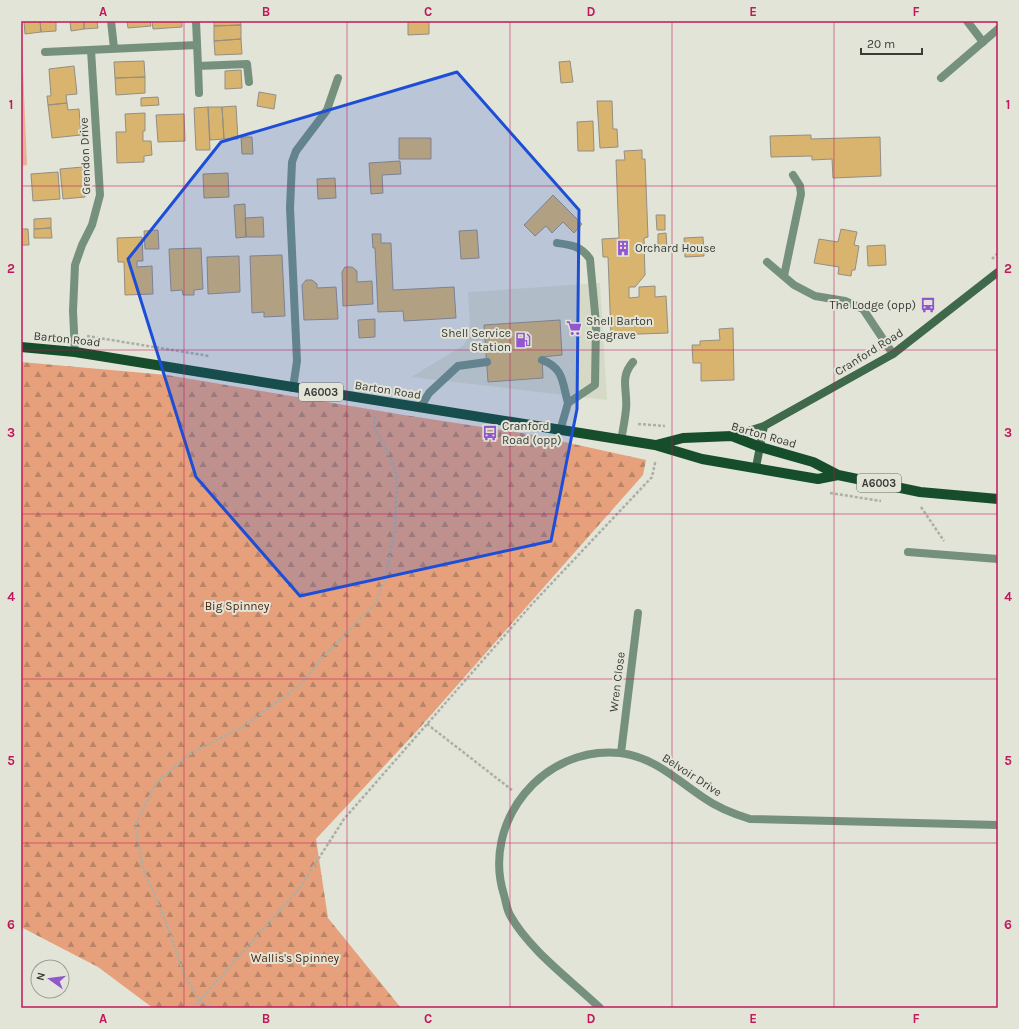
<svg xmlns="http://www.w3.org/2000/svg" width="1019" height="1029" font-family="Karla,sans-serif">
	<style>
		.built { fill: #d5d9c6 }
		.grass { fill: #e7b399 }
		.forest { fill: url(#forest-firs) }
		.building { fill: #d8b46f; stroke: #948e83 }
		.lines { fill: none; stroke-linecap: round; stroke-linejoin: round }
		.path { stroke: #acafa4; stroke-width: 2.5; stroke-dasharray: 3 2; stroke-linecap: butt }
		.lane { stroke: #75907c; stroke-width: 8 }
		.street { stroke: #75907c; stroke-width: 8 }
		.secondary { stroke: #40694c; stroke-width: 8 }
		.primary { stroke: #164d2a; stroke-width: 10 }
		.marked { fill: #1d4ed8; fill-opacity: 0.2; stroke: #1d4ed8; stroke-width: 3; stroke-linejoin: round }
		.grid { fill: none; stroke: #c2185b; stroke-width: 1; stroke-opacity: 0.55 }
		.labels { text-anchor: middle; stroke-width: 4; stroke-linejoin: round; paint-order: stroke }
		.shield { fill: #e1e4d7; stroke: #6c6e66; stroke-width: 1 }
		.shield-label { font-size: 11px; font-weight: bold; fill: #3a3b36 }
		.street-label { font-size: 12px; fill: #3a3b36; stroke: #e1e4d7 }
		.poi-label { font-size: 12px; fill: #3a3b36; stroke: #e1e4d7; text-anchor: start }
		.park-label { font-size: 12px; fill: #51250a; stroke: #e1e4d7 }
		.neatline { fill: none; stroke: #c2185b; stroke-width: 1.5 }
		.grid-label { font-size: 13px; text-anchor: middle; font-weight: bold; fill: #c2185b }
	</style>
	<defs>
		<pattern id="forest-firs" width="22" height="20" patternUnits="userSpaceOnUse"><rect width="22" height="20" fill="#e6a17c"/><path d="M5 1l3.5 6h-7zM16 11l3.5 6h-7z" fill="#bb8466"/></pattern>
	</defs>
	<rect width="100%" height="100%" fill="#e1e4d7"/>
	<path class="built" d="M600,283L607,400L411,377L464,345L470,332L468,292Z"/>
	<path class="grass" d="M21,22L27,165L21,166Z"/>
	<path class="forest" d="M21,362L167,375L404,415L528,434L646,460L643,475L416,732L316,839L328,918L401,1008H153L98,967L21,927Z"/>
	<path class="building" d="M24,21H40L41,32L25,34Z
		M40,21H56V31L41,32Z
		M70,21H84V29L71,31Z
		M84,21H97L98,28L84,29Z
		M127,21H150L151,26L128,28Z
		M152,21H182V27L153,29Z
		M214,21H240L241,25L214,26Z
		M408,21H429V34L408,35Z
		M241,25V39L214,41V26Z
		M241,39L242,54L215,55L214,41Z
		M144,61L145,77L115,78L114,62Z
		M570,61L573,82L561,83L559,62Z
		M74,66L77,94L66,95L67,103L48,105L47,96H51L49,69Z
		M241,70L242,88L225,89V71Z
		M145,77V93L116,95L115,78Z
		M259,92L276,95L274,109L257,106Z
		M158,97L159,105L141,106V98Z
		M597,101H612L613,129H617L618,147L600,148Z
		M67,103L68,110L79,109L81,135L52,138L48,105Z
		M236,106L238,139H224L222,107Z
		M208,107L210,150H196L194,108Z
		M208,107H222L224,139L210,140Z
		M145,113V131H143V141H151L152,155L144,156V162L117,163L116,132H126L125,114Z
		M184,114L185,141L158,142L156,115Z
		M593,121L594,151H578L577,122Z
		M811,135V139L880,137L881,176L833,178L832,159L812,160V156L771,157L770,136Z
		M241,137H252L253,154H242Z
		M399,138H431V159H399Z
		M642,150V159H645L648,237L644,238L645,275L635,287H629V298L639,297V287L655,286V297L666,296L668,333L611,335L608,257H603L602,239L619,238L616,160H625L624,151Z
		M400,161L401,174L382,175L383,193L371,194L369,163Z
		M83,167L85,197L63,199L60,169Z
		M58,172L60,199L33,201L31,174Z
		M228,173L229,197L204,198L203,174Z
		M335,178L336,198L318,199L317,179Z
		M553,195L582,224L574,233L563,222L552,233L546,226L535,236L524,225Z
		M245,204L246,237L236,238L234,205Z
		M656,215H665V230H657Z
		M263,217L264,237H246L245,218Z
		M51,218V228L34,229V219Z
		M51,228L52,238H34V229Z
		M21,229H28L29,245H21Z
		M841,229L857,232L854,245L859,246L855,270H852L851,276L838,274L839,267L814,263L819,239L838,242Z
		M158,230L159,249H145L144,231Z
		M477,230L479,258L461,259L459,231Z
		M666,233L667,248L658,249V234Z
		M372,234H381V243H391L393,290L454,287L456,318L404,321L403,311L378,312L375,248H373Z
		M142,237L143,261H137V267L152,266L153,294L125,295L124,262H118L117,238Z
		M703,237L704,256L685,257L684,238Z
		M885,245L886,265L868,266L867,246Z
		M201,248L203,289L194,290V295H183L182,290L171,291L169,249Z
		M282,255L285,316L264,317V312L252,313L250,256Z
		M239,256L240,292L208,294L207,257Z
		M345,267H352L357,271V282L372,281L373,304L343,306L342,272Z
		M306,280H312L317,284V288L336,287L338,319L304,320L302,285Z
		M375,319V337L359,338L358,320Z
		M560,320L562,355L542,357L543,378L488,382L484,325Z
		M733,328L734,380L701,381V363H693L692,345H700V341L720,340L719,329Z"/>
	<g class="lines">
		<path class="path" d="M992,259L998,253
			M87,336L209,356
			M638,424L665,426
			M830,493L881,501
			M921,507L944,541
			M427,724L512,790
			M193,1008L299,889L344,819L533,603L652,477L655,463H658
			M214,1008L199,1000L184,974L167,925L143,868L135,826L156,783L190,754L244,726L301,684L323,657L376,603L386,575L395,529L397,476L388,452L374,428L375,414"/>
		<path class="lane" d="M111,21L114,48
			M941,78L998,29
			M199,93L198,66L247,64L249,82
			M557,243C572,245 581,246 590,259L596,324L595,385L568,403L560,431
			M767,262L794,285L815,296L845,301L863,309L893,354
			M784,276L801,194L800,186L793,175
			M542,360C564,368 562,382 568,403
			M293,388L297,361L290,208L292,162L296,151L327,110L338,78
			M420,408L429,393L458,366L487,362
			M621,440C623,430 625,420 626,409C628,390 619,378 633,362"/>
		<path class="street" d="M196,21L198,66
			M967,21L983,42
			M45,52L197,45
			M75,352L73,311L75,265L82,245L92,225L100,195L91,50
			M908,552L998,559
			M621,753L638,613
			M600,1008C572,981 529,950 510,915C507,910 506,902 504,895C481,822 543,745 620,753C654,757 677,780 704,798C718,808 734,814 750,819L998,825"/>
		<path class="secondary" d="M732,436L764,426L893,354L998,272
			M756,467L764,426"/>
		<path class="primary" d="M21,347L75,352L655,445L702,459L818,479L838,475
			M656,445L683,438L732,436L760,447L813,462L838,475L920,492L998,499"/>
	</g>
	<path class="marked" d="M457,72L579,210L577,409L551,541L300,596L196,477L128,259L221,142Z"/>
	<path class="grid" d="M184,21V1008M347,21V1008M510,21V1008M672,21V1008M834,21V1008M21,186H998M21,350H998M21,514H998M21,679H998M21,843H998"/>
	<defs>
		<symbol id="building-bare" viewBox="-9 -9 18 18"><path d="M-4-6H4V6H1V3H-1V6H-4ZM-2.5-4.3h1.7v1.8h-1.7ZM.8-4.3h1.7v1.8H.8ZM-2.5-1h1.7V.8h-1.7ZM.8-1h1.7V.8H.8Z" fill="#9257ce" stroke="#e1e4d7" stroke-width="2.5" paint-order="stroke"/></symbol>
		<symbol id="bus-bare" viewBox="-9 -9 18 18"><path d="M-5-6H5V4H4V6H2V4H-2V6H-4V4H-5ZM-3.5-4V0h7V-4ZM-3.5 1.2v1.5H-2V1.2ZM2 1.2v1.5H3.5V1.2Z" fill="#9257ce" stroke="#e1e4d7" stroke-width="2.5" paint-order="stroke"/></symbol>
		<symbol id="supermarket-bare" viewBox="-9 -9 18 18"><path d="M-6-5.5h2.5l.6 2H6L4.5 2H-2.5L-4.4-4H-6ZM-1.5 3.2a1.3 1.3 0 1 0 .1 0ZM3 3.2a1.3 1.3 0 1 0 .1 0Z" fill="#9257ce" stroke="#e1e4d7" stroke-width="2.5" paint-order="stroke"/></symbol>
		<symbol id="fuel-bare" viewBox="-9 -9 18 18"><path d="M-5.5-6h7V0h2V4h1.3V-2.5L3-4.5l.8-.8L6-3V5H2.5V1h-1V6h-7ZM-4.2-4.7v3.2H.2V-4.7Z" fill="#9257ce" stroke="#e1e4d7" stroke-width="2.5" paint-order="stroke"/></symbol>
	</defs>
	<g fill-rule="evenodd">
		<use href="#building-bare" x="612" y="237" width="22" height="22"/>
		<use href="#bus-bare" x="917" y="294" width="22" height="22"/>
		<use href="#supermarket-bare" x="563" y="317" width="22" height="22"/>
		<use href="#fuel-bare" x="512" y="329" width="22" height="22"/>
		<use href="#bus-bare" x="479" y="422" width="22" height="22"/>
	</g>
	<g class="labels">
		<g class="shield">
			<rect x="299" y="383" width="44" height="18" rx="3"/>
			<rect x="857" y="474" width="44" height="18" rx="3"/>
		</g>
		<g class="shield-label">
			<text x="321" y="396">A6003</text>
			<text x="879" y="487">A6003</text>
		</g>
		<g class="street-label">
			<text transform="translate(85 156) rotate(-92)" y="4">Grendon Drive</text>
			<text transform="translate(67 339) rotate(6)" y="4">Barton Road</text>
			<text transform="translate(869 352) rotate(-32)" y="4">Cranford Road</text>
			<text transform="translate(388 390) rotate(9)" y="4">Barton Road</text>
			<text transform="translate(764 435) rotate(16)" y="4">Barton Road</text>
			<text transform="translate(617 682) rotate(-83)" y="4">Wren Close</text>
			<text transform="translate(692 775) rotate(33)" y="4">Belvoir Drive</text>
		</g>
		<g class="poi-label">
			<text x="635" y="252">Orchard House</text>
			<text x="916" y="309" text-anchor="end">The Lodge (opp)</text>
			<text x="586" y="325">Shell Barton<tspan x="586" dy="14">Seagrave</tspan></text>
			<text x="511" y="337" text-anchor="end">Shell Service<tspan x="511" dy="14">Station</tspan></text>
			<text x="502" y="430">Cranford<tspan x="502" dy="14">Road (opp)</tspan></text>
		</g>
		<g class="park-label">
			<text x="237" y="610">Big Spinney</text>
			<text x="295" y="962">Wallis's Spinney</text>
		</g>
	</g>
	<rect width="1019" height="1029" fill="none" stroke="#e1e4d7" stroke-width="44"/>
	<g transform="translate(50 979) rotate(284)"><circle r="19" fill="#e1e4d7" stroke="#9ea097"/>
	<path d="M0-3L7 15L0 10L-7 15Z" fill="#9257ce"/>
	<text y="-6" font-size="11" font-weight="bold" text-anchor="middle" fill="#3a3b36">N</text>
	</g>
	<path d="M861 48v6h61v-6" fill="none" stroke="#3a3b36" stroke-width="2"/>
	<text x="867" y="48" font-size="12" fill="#3a3b36" stroke="#e1e4d7" stroke-width="3" paint-order="stroke">20 m</text>
	<rect x="22" y="22" width="975" height="985" class="neatline"/>
	<g class="grid-label">
		<text x="103" y="16">A</text>
		<text x="266" y="16">B</text>
		<text x="428" y="16">C</text>
		<text x="591" y="16">D</text>
		<text x="753" y="16">E</text>
		<text x="916" y="16">F</text>
		<text x="11" y="109">1</text>
		<text x="1008" y="109">1</text>
		<text x="11" y="273">2</text>
		<text x="1008" y="273">2</text>
		<text x="11" y="437">3</text>
		<text x="1008" y="437">3</text>
		<text x="11" y="601">4</text>
		<text x="1008" y="601">4</text>
		<text x="11" y="765">5</text>
		<text x="1008" y="765">5</text>
		<text x="11" y="929">6</text>
		<text x="1008" y="929">6</text>
		<text x="103" y="1023">A</text>
		<text x="266" y="1023">B</text>
		<text x="428" y="1023">C</text>
		<text x="591" y="1023">D</text>
		<text x="753" y="1023">E</text>
		<text x="916" y="1023">F</text>
	</g>
</svg>
